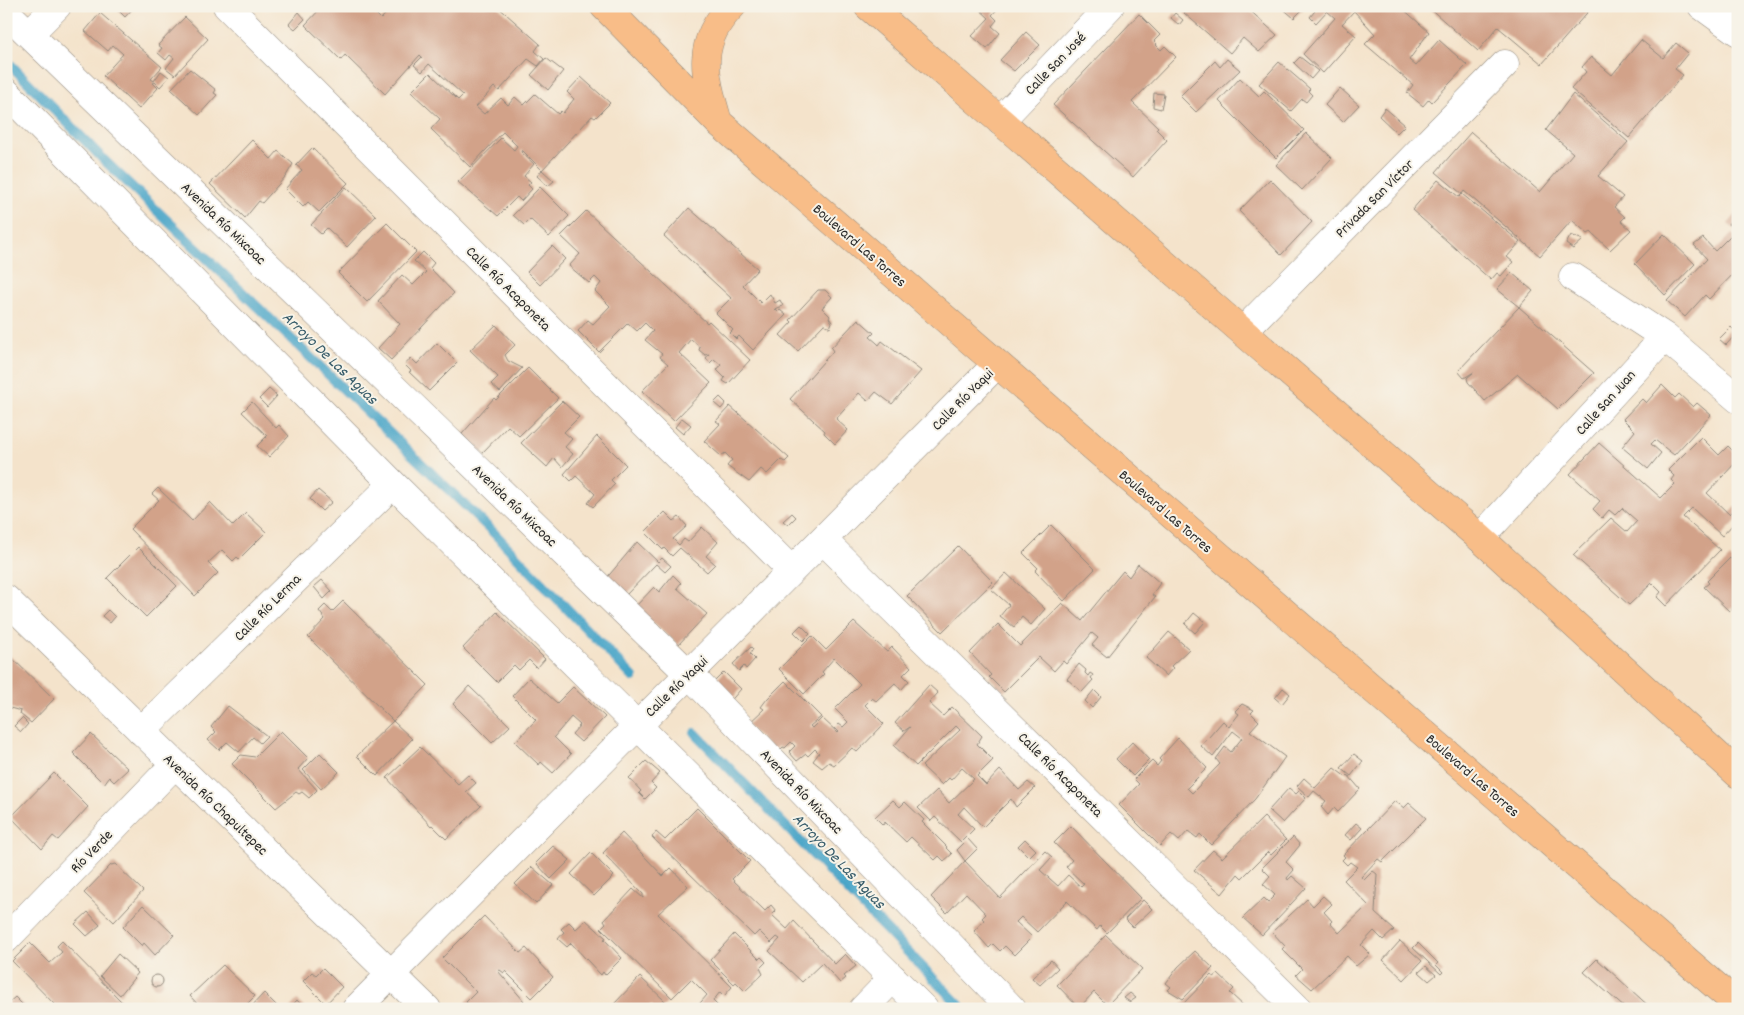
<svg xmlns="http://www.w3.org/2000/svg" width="1744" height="1015" font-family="Dekko,sans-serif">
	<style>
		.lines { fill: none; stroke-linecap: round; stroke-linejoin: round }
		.stream { stroke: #4aa5c8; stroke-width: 10 }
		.building { fill: #d2a289 }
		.minor-casing { stroke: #90877b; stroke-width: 29 }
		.major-casing { stroke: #90877b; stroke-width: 29 }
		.minor { stroke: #fff; stroke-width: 28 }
		.major { stroke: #f8bd88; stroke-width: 28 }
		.labels { text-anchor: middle; stroke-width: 4; stroke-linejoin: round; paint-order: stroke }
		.street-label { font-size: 15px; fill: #2b2b2b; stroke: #f7f3e8 }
		.water-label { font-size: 16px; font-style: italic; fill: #375c6a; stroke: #f7f3e8 }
	</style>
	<rect width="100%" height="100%" fill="#f7f3e8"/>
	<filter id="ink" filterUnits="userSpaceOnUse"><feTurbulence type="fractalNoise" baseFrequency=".02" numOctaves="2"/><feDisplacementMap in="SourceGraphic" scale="10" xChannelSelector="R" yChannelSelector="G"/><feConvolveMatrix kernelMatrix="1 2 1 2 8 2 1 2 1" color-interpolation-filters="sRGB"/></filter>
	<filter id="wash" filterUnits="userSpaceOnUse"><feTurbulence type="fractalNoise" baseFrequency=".0096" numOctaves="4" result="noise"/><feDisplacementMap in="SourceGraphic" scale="20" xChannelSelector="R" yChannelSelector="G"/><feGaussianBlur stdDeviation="1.12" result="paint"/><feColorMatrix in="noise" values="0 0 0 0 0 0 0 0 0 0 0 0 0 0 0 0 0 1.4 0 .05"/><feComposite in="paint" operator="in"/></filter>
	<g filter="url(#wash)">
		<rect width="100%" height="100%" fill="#f4e3cb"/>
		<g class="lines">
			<path class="stream" d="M6,60L105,161L492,531L633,677
				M695,733L963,1009"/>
		</g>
		<g id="blocks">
			<path class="building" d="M114,6H135L125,17Z
				M323,6H368L381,19L393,6H497L540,44L535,51L544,59L538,66L528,59L499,91L494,87L476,107L484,114L501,98L508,105L515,97L524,105L535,94L558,114L561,111L563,113L574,99L567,92L581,77L610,103L595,118L592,116L542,170L522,150L521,152L534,164L524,176L531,182L528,185L532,189L521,201L517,197L498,216L458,182L501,138L514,150L517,146L503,132L470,167L431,129L440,119L411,92L430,73L458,100L463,95L429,64L422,72L414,65L422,57L420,55L385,94L345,55L341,60L305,25Z
				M976,6H1000L992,15L997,20L992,26L1000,33L987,49L972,36L989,18Z
				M1190,6H1245L1277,35L1259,52L1243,38L1230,53L1184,13Z
				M1280,6H1306L1294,18Z
				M1319,6H1400L1429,32L1409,60L1416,66L1439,40L1467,65L1432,102L1429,99L1423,106L1407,93L1413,85L1365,44L1375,34L1354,11L1342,24L1356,36L1323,73L1303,54L1335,18L1327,11L1316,23L1310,17Z
				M1427,6L1537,8L1593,6L1542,64L1498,27L1478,51Z
				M299,12L305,19L295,29L289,24Z
				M100,13L162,67L151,79L154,81L161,71L169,77L160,87L155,82L153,83L158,88L139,109L103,76L123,54L113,45L108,51L85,31Z
				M1175,13L1183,20L1179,25L1171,18Z
				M1139,14L1160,35L1154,41L1157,44L1156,45L1161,50L1165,46L1176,57L1132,102L1158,127L1156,129L1167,140L1133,177L1053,105Z
				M185,17L208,39L175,75L166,68L174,58L170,55L166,60L158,53L162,48L158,45Z
				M1026,32L1040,45L1014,71L1000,60Z
				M1641,40L1663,58L1676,43L1688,53L1675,69L1683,75L1629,138L1571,89L1586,72L1582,67L1591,57L1612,75Z
				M1300,57L1318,71L1311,79L1294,63Z
				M546,58L563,71L548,90L531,75Z
				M1227,59L1240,70L1196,112L1180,96L1215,61L1220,67Z
				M1279,62L1310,89L1308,91L1312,95L1306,102L1302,99L1291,111L1259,84Z
				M190,69L216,90L214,93L217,95L199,115L171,89Z
				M1240,78L1259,96L1264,91L1304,130L1276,158L1219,101Z
				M1340,88L1359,105L1343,122L1325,105Z
				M1154,93L1164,94L1161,109L1153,107Z
				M1573,94L1628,142L1598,176L1623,197L1614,207L1625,217L1621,221L1631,230L1610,250L1591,232L1588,234L1572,220L1540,256L1464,191L1462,194L1436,172L1471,132L1540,192L1573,153L1546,130Z
				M1385,108L1405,125L1397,133L1379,116Z
				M1306,133L1332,158L1302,190L1276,165Z
				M252,140L271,159L278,151L293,164L286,176L262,203L259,201L245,218L210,184Z
				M312,148L348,183L319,212L308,202L303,207L285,189L302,170L296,165Z
				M542,170L554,181L548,186L537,176Z
				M1270,179L1312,222L1281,255L1239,211Z
				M1438,180L1459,197L1462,194L1520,242L1507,257L1513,262L1501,276L1497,273L1491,280L1412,210Z
				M346,187L376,216L347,247L327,228L321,234L311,225Z
				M540,187L569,216L549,237L530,219L524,225L513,215Z
				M689,208L758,269L743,285L761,303L770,294L775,303L780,300L783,306L775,309L778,312L780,310L786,315L753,350L739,336L736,339L730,333L733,330L716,313L731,298L664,236Z
				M586,211L707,323L709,321L750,360L728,384L723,381L725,378L717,370L721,365L714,359L710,363L706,358L709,354L705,355L699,350L700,347L691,339L679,353L711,383L674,421L642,391L668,364L660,357L662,354L645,340L653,331L645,323L637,331L628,323L599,352L578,331L588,320L593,324L610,306L595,291L601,283L595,277L589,283L569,266L580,254L561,236Z
				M1738,212V232L1728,224Z
				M387,223L416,252L367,302L338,273Z
				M1664,234L1695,264L1665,295L1635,264Z
				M1732,234L1738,239V269L1709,299L1705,295L1685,317L1667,301L1707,259L1694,245L1703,238L1715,251Z
				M1571,235L1583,240L1573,249L1566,244Z
				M552,246L565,259L540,285L527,272Z
				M423,252L434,263L430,268L454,293L391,360L378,348L400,324L378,301L402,275L413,285L426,272L414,261Z
				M1512,273L1533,291L1519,307L1497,289Z
				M818,290H825L832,297L822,308L830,316L829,318L832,322L830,328L824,324L798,351L780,335L792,322L790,320Z
				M1519,307L1594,373L1558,409L1518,374L1485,401L1468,382L1467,378L1474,372L1464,378L1458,371Z
				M858,319L874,333L870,337L877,343L879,345L882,341L921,371L892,404L876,392L868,401L859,393L836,419L848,430L835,444L824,433L825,431L790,399L833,351L831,348Z
				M496,325L515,345L505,355L508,361L522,368L500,392L491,384L498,377L470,350Z
				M1731,327L1737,333L1726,345L1719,339Z
				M437,343L457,363L429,391L409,372L411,371L405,365L411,358L417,364Z
				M528,368L558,398L519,436L508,426L481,454L462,434L494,398L496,400Z
				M1662,385L1675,398L1679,394L1693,407L1697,403L1711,415L1674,455L1655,440L1651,444L1661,453L1648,469L1622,447L1635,431L1623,419L1642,399L1646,403Z
				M269,389L277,396L267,407L259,399Z
				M720,397L726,403L721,409L714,403Z
				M562,401L579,417L564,432L572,439L565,447L573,454L562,467L554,458L547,467L521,443Z
				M252,402L276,428L279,425L289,436L269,457L257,446L267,436L242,412Z
				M730,406L789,458L785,462L781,460L767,474L761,469L749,482L727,466L732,460L725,453L721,456L704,441L720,424L716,421Z
				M682,418L691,425L683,434L675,427Z
				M597,436L626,465L611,480L615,484L593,507L588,503L595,494L576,476L571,481L564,474Z
				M1701,437L1719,455L1728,446L1738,456V460L1707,493L1729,514L1738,505V523L1736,521L1722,536L1692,508L1683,517L1720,550L1666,606L1657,597L1661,592L1652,583L1629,605L1573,555L1611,518L1627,532L1637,521L1622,508L1615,515L1609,510L1602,518L1593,509L1600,501L1570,474L1599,443L1661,498L1675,484L1671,480L1674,476L1668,470Z
				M158,488L192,521L210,502L233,526L246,513L266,532L239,559L237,557L233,561L222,550L208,563L218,573L195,596L130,529L159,500L152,494Z
				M318,490L332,502L322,511L310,499Z
				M665,512L674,521L679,517L687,526L673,539L679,545L684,539L688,542L702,527L718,542L706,556L715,564L707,572L680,548L672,556L664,548L663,550L645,532Z
				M792,513L796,517L788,525L783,521Z
				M1051,525L1095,569L1064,601L1035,571L1038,568L1023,553Z
				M637,542L658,562L662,558L671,566L665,572L656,564L624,597L605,580Z
				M958,546L993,582L942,632L907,596Z
				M138,547L177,586L146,617L107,578Z
				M1730,558L1738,566V603L1729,611L1704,587L1709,583L1707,581Z
				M1138,564L1160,583L1152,595L1155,597L1107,657L1092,645L1098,638L1092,633L1066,664L1063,661L1054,671L1039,657L1004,692L989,677L991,675L970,653L998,624L1020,646L1062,603L1082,621L1123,571L1129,577Z
				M1006,573L1045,609L1031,625L1022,617L1014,627L1000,616L1009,605L991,589Z
				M673,575L681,583L677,588L707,614L678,645L635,607L654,587L659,592Z
				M322,580L332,591L324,599L314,587Z
				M343,601L428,685L393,721L308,637L325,619L319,611L325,605L332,612Z
				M108,610L115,617L110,623L102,616Z
				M497,612L545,659L537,668L529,660L519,670L514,665L497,682L463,648Z
				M1194,613L1205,622L1195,633L1185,624Z
				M854,622L887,652L892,647L911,667L903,675L909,681L901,690L895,683L876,701L872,698L865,705L884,724L857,752L852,748L834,765L829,762L822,768L813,761L819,753L815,749L808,756L806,754L797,761L789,752L795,746L791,742L785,748L783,747L781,749L778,746L774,752L747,725L764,709L761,707L767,699L785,681L821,717L810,726L812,728L822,718L838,733L839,732L835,728L839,724L843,727L848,722L835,709L860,684L834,658L822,672L824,674L804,694L779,669L812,636L826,650Z
				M801,625L810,634L803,641L794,632Z
				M1169,632L1189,649L1171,666L1173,668L1166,676L1146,658Z
				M751,647L753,649L750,654L755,659L746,669L744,666L739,671L733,664Z
				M6,652L54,699L31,723L20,714L21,711L10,708L6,711Z
				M1079,664L1086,670L1085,673L1088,676L1090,673L1093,675L1091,678L1093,680L1082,692L1067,679Z
				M724,672L741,689L727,705L709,687Z
				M529,678L557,703L573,687L605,717L581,742L572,734L580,725L571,717L554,737L571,754L553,773L541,762L539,765L515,742L536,720L512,696Z
				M929,685L938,693L929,703L943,716L952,707L982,736L977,744L993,760L977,776L986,785L1000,770L1019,790L1028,782L1035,788L1016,807L1011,799L983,827L964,807L958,814L974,829L961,842L935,817L931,821L918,808L937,790L949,803L974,779L962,768L951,780L949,778L942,785L922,766L960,730L956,726L916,766L894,746L910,727L904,731L895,723Z
				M469,686L510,726L492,743L453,704Z
				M1283,688L1290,694L1282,704L1275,698Z
				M1094,690L1101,697L1092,708L1085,701Z
				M1242,704L1254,710L1251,713L1259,721L1250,731L1285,757L1255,799L1211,845L1200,834L1197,838L1188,831L1179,841L1171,834L1160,846L1119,805L1139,784L1134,779L1152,761L1157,766L1161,761L1159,759L1178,738L1207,768L1187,788L1192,793L1220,764L1216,759L1225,747L1231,752L1242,738L1233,731L1213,757L1201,746L1223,721L1229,727L1239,714L1235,711Z
				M228,706L267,736L260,743L253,737L239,752L227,742L219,750L208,740L216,732L211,727Z
				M22,718L28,724L21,732L14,726Z
				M393,721L412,739L377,776L357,756Z
				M281,731L308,758L298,769L317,790L309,798L302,792L299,794L296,792L276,808L232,764L241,755L255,757Z
				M91,734L128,769L114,782L109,777L104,784L73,753Z
				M1132,742L1149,760L1133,776L1116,759Z
				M420,747L458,784L468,775L476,783L466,792L481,806L446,839L432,825L431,826L387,778Z
				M320,753L339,772L321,789L303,770Z
				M1354,754L1363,761L1351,776L1341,768Z
				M646,761L660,773L651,783L656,788L645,799L639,793L641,791L629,778Z
				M1334,768L1346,777L1348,775L1360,789L1338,812L1334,808L1328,815L1321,807L1326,801L1314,791L1309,797L1297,786L1304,778L1315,788Z
				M54,773L88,807L58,840L53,836L42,849L11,817Z
				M1289,788L1296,794L1299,791L1306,798L1283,823L1269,810Z
				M893,800L900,807L905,802L924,820L922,822L947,847L946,848L952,854L944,861L939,856L935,860L911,837L906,842L885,822L883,825L875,817Z
				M1395,801L1404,808L1409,803L1426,818L1382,862L1378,859L1361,877L1364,880L1373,871L1377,874L1375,913L1394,930L1383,940L1374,931L1361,945L1370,954L1356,966L1347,956L1312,989L1296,975L1302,969L1282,949L1285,946L1272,932L1307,899L1313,906L1323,896L1332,904L1324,912L1332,921L1330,923L1339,933L1368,905L1344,880L1357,867L1350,862L1347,865L1342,860L1345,857L1343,855Z
				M697,808L750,861L732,879L765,911L771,905L776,911L772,915L787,929L794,921L835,964L845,954L856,966L844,976L846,978L840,983L822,963L802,982L769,951L780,939L777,937L771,943L759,931L754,936L652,837L656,832L665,840Z
				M1264,817L1286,840L1271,855L1268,852L1242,878L1238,874L1222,894L1194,870L1213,850L1222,858Z
				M1356,823L1362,828L1351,840L1345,835Z
				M1071,826L1141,898L1107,933L1100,926L1097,930L1067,901L1037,932L1021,917L1016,922L1032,937L1014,955L1005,946L1000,951L993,944L989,948L974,931L984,920L982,918L986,914L966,893L947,913L931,897L965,861L1000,898L1045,851L1052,857L1040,870L1058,886L1068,875L1081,887L1084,884L1066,867L1072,860L1054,843Z
				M622,833L663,876L671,868L688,886L658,914L732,987L724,996L720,992L713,1001L721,1009H695L707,995L691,979L672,998L601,928L606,923L604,920L633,889L643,898V894L603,853Z
				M1293,837L1300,845L1286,862L1294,870L1287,878L1288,880L1292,876L1306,888L1262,935L1243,918L1264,898L1268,902L1275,895L1263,884L1270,876L1262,868Z
				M968,839L977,849L965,861L957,850Z
				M1025,839L1036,850L1029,857L1018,846Z
				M553,846L570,860L551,879L536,863Z
				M591,853L614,876L594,896L571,874Z
				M115,864L143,891L114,922L84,893L111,865Z
				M532,867L553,885L536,904L515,884Z
				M1143,900L1152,909L1133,927L1125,919Z
				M143,905L174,935L155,955L144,943L142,946L123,927Z
				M88,912L100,925L87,936L75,924Z
				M484,916L520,953L526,948L553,977L532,998L505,971L504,973L500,970L498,971L524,1001L516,1009H472L466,1002L476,992L442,958Z
				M586,920L606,938L604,939L622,958L605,975L603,972L601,975L571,943L567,947L558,939L564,932L561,929L569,922L576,929Z
				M734,934L759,959L761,957L766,962L760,968L763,974L745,991L736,982L734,984L710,960Z
				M1106,935L1142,969L1107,1005L1094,992L1079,1008L1057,985Z
				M62,941L121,1001L129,1009H59L12,961L30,943L50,963L62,952L57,946Z
				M1400,941L1422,961L1404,980L1383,960Z
				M1418,943L1438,963L1436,965L1443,972L1441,974L1413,948Z
				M1195,951L1213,968L1183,999L1168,990L1171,987L1166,983L1178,967Z
				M118,954L138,973L120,995L100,976Z
				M1597,959L1652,1009H1626L1584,972Z
				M1051,960L1058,968L1040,985L1032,978Z
				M223,965L255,996L242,1009H202L190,996Z
				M1426,966L1436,975L1429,981L1419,972Z
				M323,968L342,987L326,1004L303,981L312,972L316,975Z
				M1218,974L1234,989L1230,993L1247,1009H1185L1181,1006L1211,975L1214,977Z
				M151 981a6 6 0 1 1 12 0a6 6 0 1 1-12 0Z
				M640,977L667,1003L661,1009H655L651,1005L647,1009H617L613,1005Z
				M264,993L280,1009H249Z
				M1130,993L1136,998L1130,1002L1124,998Z
				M15,997L27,1009H6V1005Z
				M297,1000L305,1009H289Z"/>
		</g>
	</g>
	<g filter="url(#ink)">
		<use href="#blocks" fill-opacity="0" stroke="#90877b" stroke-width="1"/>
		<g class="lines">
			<defs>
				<path id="minor" d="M227,6L791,570
					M1702,6L1738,32
					M6,12L689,674L1012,1009
					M29,34L57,6
					M6,92L393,484L924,1009
					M1000,121L1110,6
					M1573,277L1665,337L1738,399
					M1243,331L1505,64
					M1480,538L1665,337
					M823,540L1298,1009
					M6,599L427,1009
					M141,731L393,484
					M6,939L175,764
					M356,1009L997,364
					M863,1009L893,978"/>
				<path id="major" d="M604,6L718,122L1738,1005
					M868,6L1480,538L1738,774
					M717,118C704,74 696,42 732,6"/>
			</defs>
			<use href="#minor" class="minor-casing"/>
			<use href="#major" class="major-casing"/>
			<use href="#minor" class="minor"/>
			<use href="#major" class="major"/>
		</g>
	</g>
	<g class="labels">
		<g class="street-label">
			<text transform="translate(1055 63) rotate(-46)" y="5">Calle San José</text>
			<text transform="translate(1374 198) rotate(-45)" y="5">Privada San Víctor</text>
			<text transform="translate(224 223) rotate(44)" y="5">Avenida Río Mixcoac</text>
			<text transform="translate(860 245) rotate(41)" y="5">Boulevard Las Torres</text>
			<text transform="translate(509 288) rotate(45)" y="5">Calle Río Acaponeta</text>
			<text transform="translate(962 399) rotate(-45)" y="5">Calle Río Yaqui</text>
			<text transform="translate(1605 402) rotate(-48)" y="5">Calle San Juan</text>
			<text transform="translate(515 505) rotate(44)" y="5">Avenida Río Mixcoac</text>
			<text transform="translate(1166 511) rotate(41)" y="5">Boulevard Las Torres</text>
			<text transform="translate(267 607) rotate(-45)" y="5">Calle Río Lerma</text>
			<text transform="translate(676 686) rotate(-44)" y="5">Calle Río Yaqui</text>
			<text transform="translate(1061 774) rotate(45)" y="5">Calle Río Acaponeta</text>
			<text transform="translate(1473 775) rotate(41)" y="5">Boulevard Las Torres</text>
			<text transform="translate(802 791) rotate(46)" y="5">Avenida Río Mixcoac</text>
			<text transform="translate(216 804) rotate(44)" y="5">Avenida Río Chapultepec</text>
			<text transform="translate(91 851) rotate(-46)" y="5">Río Verde</text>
		</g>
		<g class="water-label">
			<text transform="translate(331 357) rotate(44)" y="6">Arroyo De Las Aguas</text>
			<text transform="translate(840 860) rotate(46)" y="6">Arroyo De Las Aguas</text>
		</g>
	</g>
	<rect width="1744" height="1015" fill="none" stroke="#f7f3e8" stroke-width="25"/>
</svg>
